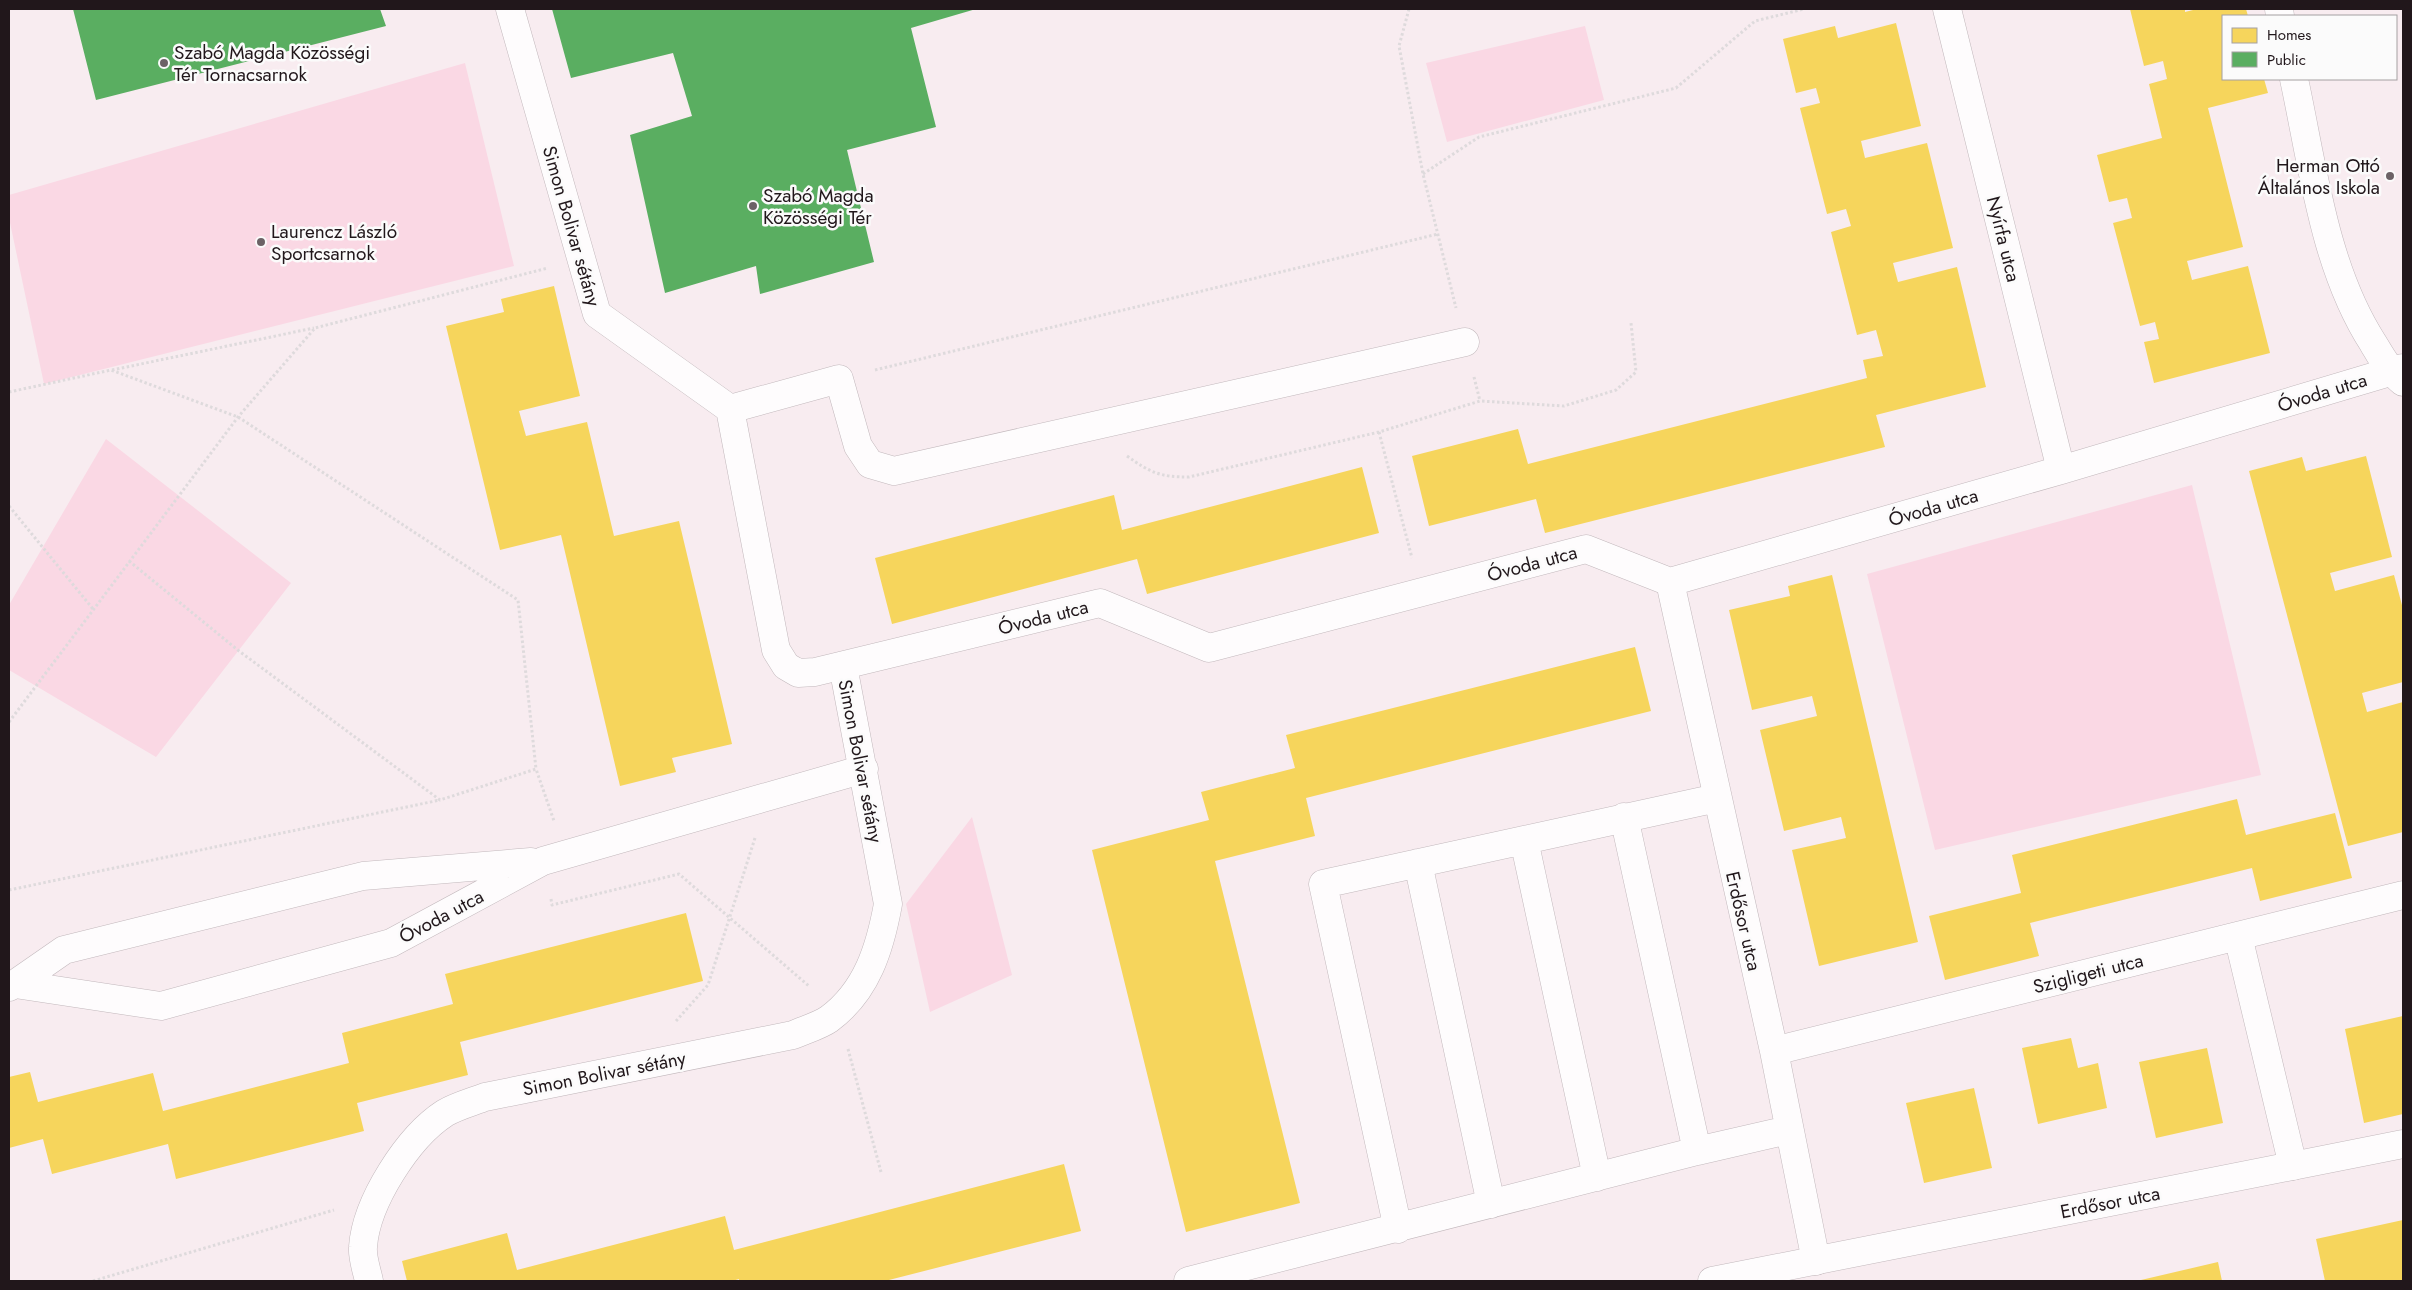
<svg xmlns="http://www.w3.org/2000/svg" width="2412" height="1290" font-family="Jost,sans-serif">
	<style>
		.green { fill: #fad8e4 }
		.homes { fill: #f6d55c }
		.public { fill: #5aae61 }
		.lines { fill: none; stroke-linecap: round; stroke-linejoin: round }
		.minor-casing { stroke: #c2b8bc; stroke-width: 29 }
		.tertiary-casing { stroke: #c2b8bc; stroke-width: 29 }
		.path { stroke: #dedadc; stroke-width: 3; stroke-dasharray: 2.5 2.5; stroke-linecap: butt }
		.minor { stroke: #fefcfd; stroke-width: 28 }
		.tertiary { stroke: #fefcfd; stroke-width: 28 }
		.poi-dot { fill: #6c6266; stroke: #fbfbfb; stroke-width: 2 }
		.labels { text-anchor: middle; stroke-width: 5; stroke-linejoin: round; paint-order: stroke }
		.poi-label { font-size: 19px; fill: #21171b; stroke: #fbfbfb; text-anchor: start }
		.street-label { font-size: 19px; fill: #21171b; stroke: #fbfbfb }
	</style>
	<rect width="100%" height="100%" fill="#f8ecf0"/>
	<path class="green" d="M1585,26L1604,100L1447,142L1426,63Z
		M465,63L514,266L44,384L9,218V195Z
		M106,439L291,583L156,757L9,670V605Z
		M2192,485L2261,775L1935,850L1867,574Z
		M972,817L1012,975L930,1012L906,904Z"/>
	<path class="homes" d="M2130,9H2185V12L2197,9H2246L2248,16H2223V79H2264L2268,93L2208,108L2243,247L2187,261L2192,280L2248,266L2270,353L2154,383L2144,342L2159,339L2155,322L2140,326L2113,223L2132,218L2127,198L2109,202L2097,155L2162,138L2149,84L2167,79L2163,61L2144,66Z
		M1896,23L1921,126L1861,141L1865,158L1927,143L1953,248L1893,263L1898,282L1957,267L1986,387L1876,415L1885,447L1545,533L1536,499L1429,526L1412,456L1518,429L1528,464L1867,378L1863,360L1883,356L1876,330L1857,335L1831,232L1851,226L1846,209L1827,214L1800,108L1820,103L1816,88L1796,93L1783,39L1835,26L1838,38Z
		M554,286L580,396L519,411L526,436L587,422L614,536L679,521L732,744L672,758L676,772L620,786L561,535L500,550L446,326L504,312L501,299Z
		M2366,456L2392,557L2330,573L2335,591L2394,575L2403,609V682L2362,693L2367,712L2403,702V832L2348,846L2249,471L2302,457L2306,471Z
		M1362,467L1379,533L1147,594L1137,559L892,624L875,558L1114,495L1122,530Z
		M1832,575L1918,942L1819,966L1792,850L1846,838L1841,817L1784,831L1760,730L1817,716L1812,696L1752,710L1729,610L1790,596L1788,586Z
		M1635,647L1651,711L1306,798L1315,836L1215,861L1300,1203L1186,1232L1092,850L1209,820L1201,792L1295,768L1286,735Z
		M2237,799L2246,835L2335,813L2352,878L2260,901L2252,868L2030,923L2039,956L1945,980L1929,916L2021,893L2012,855Z
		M686,913L703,981L460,1042L468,1075L357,1103L364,1131L176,1179L168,1144L52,1174L43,1139L9,1148V1077L30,1072L38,1102L153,1073L163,1111L349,1063L342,1033L453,1004L445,974Z
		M2403,1016V1114L2364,1123L2345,1029Z
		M2071,1038L2078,1068L2098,1063L2107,1108L2038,1124L2022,1048Z
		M2207,1048L2223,1123L2156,1138L2139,1062Z
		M1974,1088L1992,1168L1924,1183L1906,1103Z
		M1064,1164L1081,1231L885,1281H739V1279L732,1281H407L402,1261L507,1233L517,1270L725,1216L734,1250Z
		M2403,1220V1281H2325L2316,1239Z
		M2218,1262L2222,1281H2141V1280Z"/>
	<path class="public" d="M73,9H380L386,26L96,100Z
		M552,9H976L911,28L936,127L847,150L874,262L760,294L756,266L665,293L630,135L692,116L673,53L571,78Z"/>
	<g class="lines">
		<defs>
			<path id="minor" d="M510,9L597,314L730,409L776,650L786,666L798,673L815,672L1100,603L1209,648L1586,549L1670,582L2061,470L2403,368
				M1947,9L2061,470
				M2279,9L2280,16
				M2294,79C2313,167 2324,267 2373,343C2382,358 2389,371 2403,382
				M730,409L839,379L858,446L870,464L894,471L1465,342
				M1670,582L1774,1051L1816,1261
				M1624,817L1697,1151
				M1524,840L1597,1177
				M1418,863L1491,1204
				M2238,936L2293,1166
				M15,984L64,950L363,876L531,862
				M9,987L15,984L161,1006L391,943L543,861L864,769
				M1774,1051L2403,895
				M1398,1229L1323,884L1717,798
				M369,1281C367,1271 362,1258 363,1247C366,1202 408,1137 445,1113C457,1106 472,1102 485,1097L793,1035C804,1030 819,1026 829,1019C867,991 880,948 888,904L843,666
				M1188,1281L1697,1151L1788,1130"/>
			<path id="tertiary" d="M1712,1281L2403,1144"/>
		</defs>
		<use href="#minor" class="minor-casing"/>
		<use href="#tertiary" class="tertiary-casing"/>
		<path class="path" d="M1409,9L1399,46L1423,174L1456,308
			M1423,174L1479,137L1676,88L1755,21L1804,9
			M112,370L314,328
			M875,370L1438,234
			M1474,377L1480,401
			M9,392L111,370L238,417L518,600L536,769
			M1379,432L1412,558
			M1127,456C1151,473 1160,477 1189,477L1379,432L1480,401L1564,406L1616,390L1636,372L1631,323
			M9,506L93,609
			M129,561L239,651L440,800L536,769L554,821
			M9,722L238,417L315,328L548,268
			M9,890L440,800
			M551,899L552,905L679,874L810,987
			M676,1021L708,985L755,838
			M848,1049L881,1172
			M93,1281L334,1210"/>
		<use href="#minor" class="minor"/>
		<use href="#tertiary" class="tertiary"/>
	</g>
	<g class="poi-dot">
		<circle cx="164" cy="63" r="5"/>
		<circle cx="2390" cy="176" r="5"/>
		<circle cx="753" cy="206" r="5"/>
		<circle cx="261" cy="242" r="5"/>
	</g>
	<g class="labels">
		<g class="poi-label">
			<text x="174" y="59">Szabó Magda Közösségi<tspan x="174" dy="22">Tér Tornacsarnok</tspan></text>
			<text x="2380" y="172" text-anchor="end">Herman Ottó<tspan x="2380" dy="22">Általános Iskola</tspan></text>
			<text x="763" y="202">Szabó Magda<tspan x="763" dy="22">Közösségi Tér</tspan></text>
			<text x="271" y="238">Laurencz László<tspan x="271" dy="22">Sportcsarnok</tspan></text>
		</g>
		<g class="street-label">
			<text transform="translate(572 226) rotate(74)" y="7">Simon Bolivar sétány</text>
			<text transform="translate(2004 239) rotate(76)" y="7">Nyírfa utca</text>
			<text transform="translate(2322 392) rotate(-17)" y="7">Óvoda utca</text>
			<text transform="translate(1933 507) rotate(-16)" y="7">Óvoda utca</text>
			<text transform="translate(1532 563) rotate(-15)" y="7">Óvoda utca</text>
			<text transform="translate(1043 617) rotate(-14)" y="7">Óvoda utca</text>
			<text transform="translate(861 761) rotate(79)" y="7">Simon Bolivar sétány</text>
			<text transform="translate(441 916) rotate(-28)" y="7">Óvoda utca</text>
			<text transform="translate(1744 921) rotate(77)" y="7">Erdősor utca</text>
			<text transform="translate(2088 973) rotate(-14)" y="7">Szigligeti utca</text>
			<text transform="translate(604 1073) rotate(-11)" y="7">Simon Bolivar sétány</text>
			<text transform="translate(2110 1202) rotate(-11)" y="7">Erdősor utca</text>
		</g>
	</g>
	<rect width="2412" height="1290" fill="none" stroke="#21171b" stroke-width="20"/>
	<rect x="2222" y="15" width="175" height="65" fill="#fbfbfb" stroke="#a4a0a1"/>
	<rect x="2232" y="28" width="25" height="15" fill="#f6d55c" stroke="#a4a0a1"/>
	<text x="2267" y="40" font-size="15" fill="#21171b">Homes</text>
	<rect x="2232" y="52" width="25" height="15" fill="#5aae61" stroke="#a4a0a1"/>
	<text x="2267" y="65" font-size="15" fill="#21171b">Public</text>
</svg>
